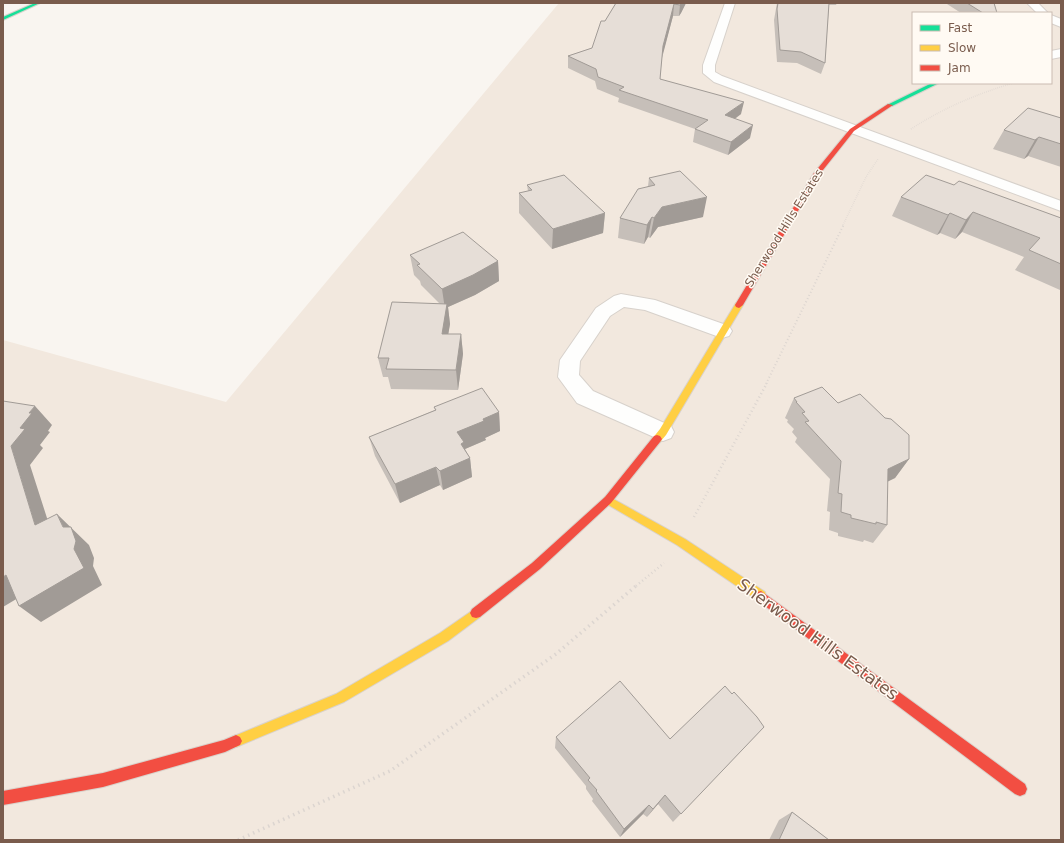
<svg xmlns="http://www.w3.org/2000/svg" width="1064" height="843" font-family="'DejaVu Sans',sans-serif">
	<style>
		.residential { fill: #f2e8de; fill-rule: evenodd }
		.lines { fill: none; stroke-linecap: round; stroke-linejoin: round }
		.street-casing { stroke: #d7d1cb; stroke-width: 2 }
		.fast-casing { stroke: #d9d2cb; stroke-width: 2 }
		.slow-casing { stroke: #d9d2cb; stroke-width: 2 }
		.jam-casing { stroke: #d9d2cb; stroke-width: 2 }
		.path-far3 { stroke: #dcd5d0; stroke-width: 1.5; stroke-dasharray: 0.5 1.5; stroke-linecap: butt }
		.path-far2 { stroke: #dcd5d0; stroke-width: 2; stroke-dasharray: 1 2.5; stroke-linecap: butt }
		.path-far1 { stroke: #dcd5d0; stroke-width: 2.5; stroke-dasharray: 1 3; stroke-linecap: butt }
		.path { stroke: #dcd5d0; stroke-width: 3.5; stroke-dasharray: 1.5 4; stroke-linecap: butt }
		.street { fill: #fefefd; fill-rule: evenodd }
		.fast { fill: #16e098; fill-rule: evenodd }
		.slow { fill: #ffcf43; fill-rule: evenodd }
		.jam { fill: #f24e42; fill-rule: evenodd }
		.wall { fill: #c6bfb9 }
		.shaded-wall { fill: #a19b96 }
		.building { fill: #e6ded7; stroke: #a19b96 }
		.labels { text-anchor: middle; stroke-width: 3; stroke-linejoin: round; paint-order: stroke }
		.far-street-label { font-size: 12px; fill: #7a5c4d; stroke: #fffaf3 }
		.near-street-label { font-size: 17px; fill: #7a5c4d; stroke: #fffaf3 }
	</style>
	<rect width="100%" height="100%" fill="#f9f5f0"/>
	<path class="residential" d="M559,3H1061V840H3V340L226,402ZM913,13H1051V83H913Z"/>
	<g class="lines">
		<defs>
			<path id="street" d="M725,3H735L715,65V72L722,76L1061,201V211L714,82L703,73V65Z
				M1027,3H1038L1048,13H1037Z
				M1051,15L1061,19V27L1051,23Z
				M1061,49V57L1051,59V51Z
				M621,294L655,300L729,326L732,331L729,336L722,338L645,310L624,307L610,316L580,361L579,375L593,391L671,426L674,432L671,438L663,441L577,403L558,377L560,360L596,308L614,296Z"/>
			<path id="fast" d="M35,3H40L3,20V17Z
				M932,83H939L892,106L887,105Z"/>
			<path id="slow" d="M739,302L743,305L666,435L660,442H654L652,439L660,429L736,303Z
				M608,496L685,539L765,592L766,596L765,600L761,601L757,600L677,545L605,503L603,500L605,497Z
				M476,608L480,609L482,613L480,617L448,641L344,702L236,747L232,745L230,741L232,737L336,694L440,633Z"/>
			<path id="jam" d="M888,104L893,105L854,131L819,175L743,305L739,308L736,307L735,305L814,173L850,129Z
				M657,435L660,436L662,439L660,442L611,503L540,569L480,617L476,618L472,617L470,613L472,609L532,563L605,497L654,436Z
				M761,591L1025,784L1027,789L1025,794L1020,796L1015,794L757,600L756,596L757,592Z
				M236,735L240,737L242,741L240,745L225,752L103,787L3,805V791L103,773L224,740Z"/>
		</defs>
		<use href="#street" class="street-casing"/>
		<use href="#fast" class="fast-casing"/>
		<use href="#slow" class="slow-casing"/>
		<use href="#jam" class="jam-casing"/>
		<path class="path-far3" d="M911,129C943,108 977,94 1013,83
			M843,225L866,177L878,159"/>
		<path class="path-far2" d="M766,384L844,224"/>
		<path class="path-far1" d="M694,517L767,383
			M636,586L664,563"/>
		<path class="path" d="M238,840L390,771L556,654L637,585"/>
		<use href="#street" class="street"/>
		<use href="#fast" class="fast"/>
		<use href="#slow" class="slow"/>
		<use href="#jam" class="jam"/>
	</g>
	<path class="wall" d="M616,3H686L681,13L679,16H673L662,56L660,79L741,114L735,119L750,138L728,155L693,142L695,129L618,102L619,98L597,89L595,81L568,68V56L592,48L605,21Z
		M777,3H837L836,5H829L825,63L821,74L797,63L777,62L774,20Z
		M942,3H994L997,13H961L947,4H943Z
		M1061,118V167L1028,156L1024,159L993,149L1004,130Z
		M649,178L703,217L658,227L650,238L648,237L644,244L618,238L620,218L648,186Z
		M527,185L605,213L603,233L552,249L519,213V193L528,191Z
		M954,185L1061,218V289L1060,290L1015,270L1024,257L962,232L955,239L940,233L937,235L892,216L901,197Z
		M410,255L498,261L499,281L475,295L448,307L450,324L448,334H461L463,354L458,390L391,389L388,377H383L378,358L440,304L421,285L420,281L414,275Z
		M794,398L838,403L909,459L895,478L887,482V525L873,543L864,540L863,542L838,536V533L829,530L830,512L827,511L830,479L795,442L797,438L792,432L794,429L787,422L788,420L785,418Z
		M434,407L499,412L500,431L485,438L486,440L465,449L470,458L472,477L443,490L440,485L400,503L375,456L369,437L435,410Z
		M764,727L673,822L658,804L647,817L643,814L620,837L592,801L593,799L586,789V786L555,748L556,737L670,739Z
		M792,812L829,840H769L779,820Z"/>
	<path class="shaded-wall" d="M682,3H686L681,13L679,16L680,5Z
		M674,4L673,16L662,58L663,46Z
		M744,102L741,114L722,128L725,115Z
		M753,125L750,138L728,155L731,142Z
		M1039,137L1028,156L1024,159L1035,140Z
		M707,197L703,217L658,227L650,238L654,218L662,207Z
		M973,212L962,232L955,239L966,220Z
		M605,213L603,233L552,249L553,229Z
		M950,213L940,233L937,235L948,215Z
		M652,217L648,237L644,244L647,225Z
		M498,261L499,281L475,295L448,307L450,324L445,354L442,334L445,309L442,289Z
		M461,334L463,354L458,390L456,370Z
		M35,406L52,425L48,431L50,432L40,445L43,448L30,465L55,543L35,525L11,446L20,428L29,413Z
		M499,412L500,431L485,438L486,440L465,449L467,459L470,458L472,477L443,490L440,471L457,432L483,419Z
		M909,459L895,478L874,488L888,469Z
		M436,467L440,485L400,503L395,484Z
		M57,514L89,545L94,558L93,566L102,585L41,622L19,606L74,549Z
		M6,575L28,592L3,607V577Z
		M665,795L658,804L647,817L653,809Z
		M649,805L643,814L620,837L624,829Z"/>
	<path class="building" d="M616,3H682L680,5L674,4L663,46L660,79L744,102L725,115L753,125L731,142L695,129L708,120L619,90L624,87L598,77L596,69L568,56L592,48L601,21H605Z
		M778,3H829L825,63L801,52L780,50L777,9Z
		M967,3H994L997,13H983Z
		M1028,108L1061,118V144L1039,137L1035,140L1004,130Z
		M680,171L707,197L662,207L654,218L652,217L647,225L620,218L638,189L655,185L649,178Z
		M564,175L605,213L553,229L519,193L532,190L527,185Z
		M926,175L954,185L959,181L1061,218V264L1029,250L1040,238L973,212L966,220L950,213L948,215L901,197Z
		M463,232L498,261L473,275L442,289L417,265L420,264L410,255Z
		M392,302L447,304L442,334H461L456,370L386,369L389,358H378Z
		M822,387L838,403L860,394L885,418L891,419L909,435V459L888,469L887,525L876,522V524L851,518V515L841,512L842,494L838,493L841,461L805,422L809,421L802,413L805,412L796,402H797L794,398Z
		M482,388L499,412L483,419L484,421L457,432L464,442L461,444L470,458L440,471L436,467L395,484L369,437L436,410L434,407Z
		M3,401L35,406L29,413H32L20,428L25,429L11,446L35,525L57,514L63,527H71L76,541L74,549L84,568L19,606L6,575L3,577Z
		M620,681L670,739L725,686L732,694L734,692L757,717L764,727L681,814L665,795L653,809L649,805L624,829L596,791L597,790L588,780L590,778L556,737Z
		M792,812L829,840H779Z"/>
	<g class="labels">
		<g class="far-street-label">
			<text transform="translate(784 228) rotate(-58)" y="4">Sherwood Hills Estates</text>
		</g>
		<g class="near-street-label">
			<text transform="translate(818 639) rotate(36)" y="6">Sherwood Hills Estates</text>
		</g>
	</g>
	<rect width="1064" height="843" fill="none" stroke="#7a5c4d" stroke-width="8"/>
	<rect x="912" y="12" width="140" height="72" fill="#fffaf3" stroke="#cabbb1"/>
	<rect x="920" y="25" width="20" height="6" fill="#16e098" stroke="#cabbb1"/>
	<text x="948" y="32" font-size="12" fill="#7a5c4d">Fast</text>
	<rect x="920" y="45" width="20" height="6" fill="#ffcf43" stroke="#cabbb1"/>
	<text x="948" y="52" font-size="12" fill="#7a5c4d">Slow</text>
	<rect x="920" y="65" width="20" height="6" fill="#f24e42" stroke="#cabbb1"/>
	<text x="948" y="72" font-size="12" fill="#7a5c4d">Jam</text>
</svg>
